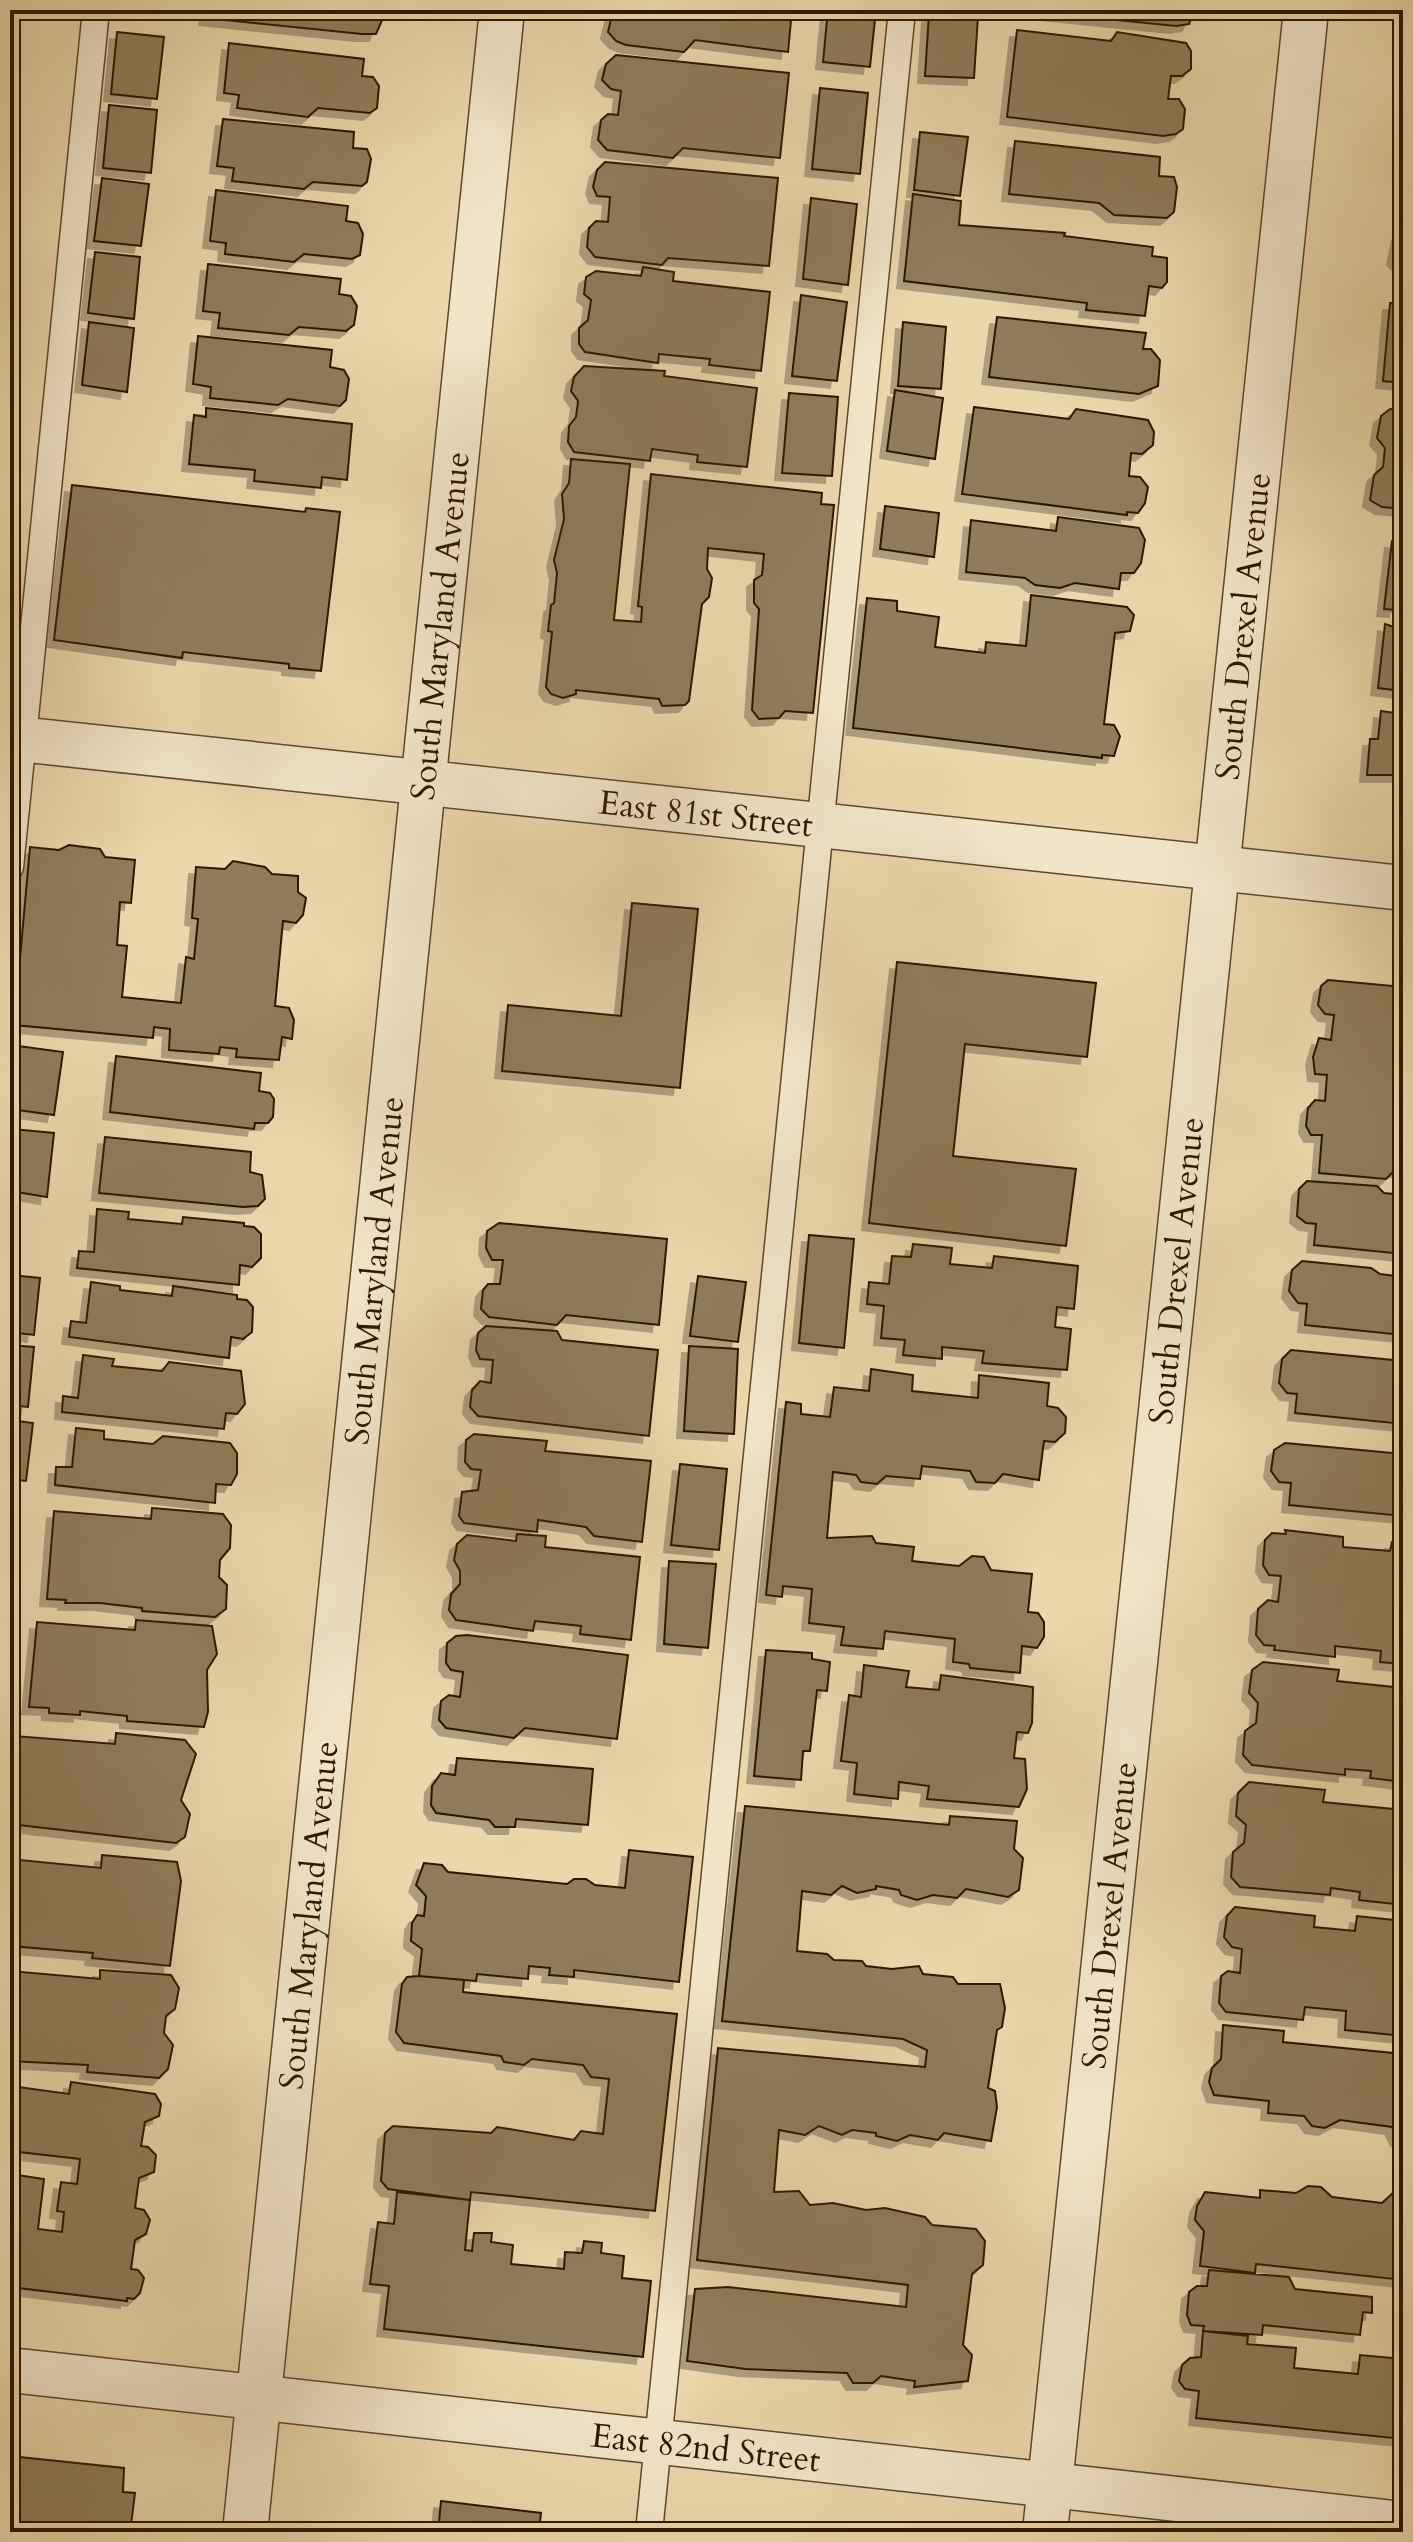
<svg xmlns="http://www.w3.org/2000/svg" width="1413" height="2542" font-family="Cardo,serif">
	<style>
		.building { fill: #8f7b5a; stroke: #2d1802; stroke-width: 2; filter: url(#shadow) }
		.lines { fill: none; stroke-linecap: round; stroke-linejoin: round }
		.service-casing { stroke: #5c482c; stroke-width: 29 }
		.minor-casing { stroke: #5c482c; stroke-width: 47 }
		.service { stroke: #f1e5c8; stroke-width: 26 }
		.minor { stroke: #f1e5c8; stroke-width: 44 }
		.labels { text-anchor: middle; stroke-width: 6; stroke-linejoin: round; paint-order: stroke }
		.street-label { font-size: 34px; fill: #2d1802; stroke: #f1e5c8 }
	</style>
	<defs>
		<filter id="shadow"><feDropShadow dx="-7" dy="7" stdDeviation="0" flood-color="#0004"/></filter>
	</defs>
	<rect width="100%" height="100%" fill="#ead7ab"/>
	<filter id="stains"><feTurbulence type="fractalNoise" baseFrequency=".0025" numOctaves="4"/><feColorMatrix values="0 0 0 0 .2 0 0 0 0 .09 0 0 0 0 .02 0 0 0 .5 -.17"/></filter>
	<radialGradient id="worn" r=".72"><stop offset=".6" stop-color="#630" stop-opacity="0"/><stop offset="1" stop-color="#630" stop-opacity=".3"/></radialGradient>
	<path class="building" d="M207,10H386V11L376,34H362L206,18Z
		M613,10H792L788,52L695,40L684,52L626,45L616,41L608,32Z
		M828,10H876L870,67L823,62Z
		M1017,10H1195L1189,24L1176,26Z
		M929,14L978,16L974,78L925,76Z
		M1017,30L1111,41L1117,32L1186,43L1191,51V69L1182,76H1171L1168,99H1179L1185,109L1183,129L1176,134L1163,136L1007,117Z
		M117,32L164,37L157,99L111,94Z
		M229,43L364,59L362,76L373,77L379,86L377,108L370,113L318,108L308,117L237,108L239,95L224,93Z
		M616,55L789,73L780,158L683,148L673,158L607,150L598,140L601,120L608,114L618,115L621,91L611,89L602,80L606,64Z
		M820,88L868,93L860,174L812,169Z
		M109,105L157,110L151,173L103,168Z
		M223,119L354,132L353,148L367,149L371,159L367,182L362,186L313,182L304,189L232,181L234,168L217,166Z
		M920,132L968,137L960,196L914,190Z
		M1015,141L1160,157L1159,176L1174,177L1177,187L1174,212L1167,218L1114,215L1099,203L1009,194Z
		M605,162L778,178L769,266L668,258L662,265L595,257L587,247L589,228L596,221L608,222L610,197L597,196L593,187L597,170Z
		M102,178L149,184L141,246L94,241Z
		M216,190L348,206L346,221L358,223L363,234L360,255L352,259L304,254L294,262L225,254L226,243L210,241Z
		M913,194L961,201L959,225L1065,233L1064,236L1153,247L1152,256L1167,258V282L1162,288L1149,286L1145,316L1086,310L1087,303L904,281Z
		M811,198L857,204L848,285L803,279Z
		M1403,230V267L1394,258L1399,233Z
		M95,252L140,257L134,319L88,313Z
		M208,264L341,279L339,294L351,296L357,306L354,325L346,331L299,327L289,335L218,328L220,313L203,311Z
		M643,267L674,272L673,281L770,292L761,371L709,365L710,359L659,354L658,363L585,352L579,344V328L588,320L591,300L584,294L586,277L596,271L641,276Z
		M801,295L847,302L837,381L792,376Z
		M1390,303L1403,304V383L1383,381Z
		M997,317L1146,333L1143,349H1151L1160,360L1158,386L1139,394L989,377Z
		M89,322L134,328L127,392L82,385Z
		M903,322L946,327L941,389L898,386Z
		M198,336L332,350L330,367L344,370L349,379L346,400L340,406L288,399L278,405L210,398L211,387L193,384Z
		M584,366L665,371L664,376L757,388L747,467L697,462L698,455L652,449L650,461L574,452L568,442L569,426L576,417L578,401L571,391L574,377Z
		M895,390L943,398L935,459L887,451Z
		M789,393L838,397L832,476L782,473Z
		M974,407L1069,419L1076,409L1148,420L1154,432L1153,445L1142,454L1131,453L1129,476L1140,477L1148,487L1145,503L1138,513L1127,512V515L962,494Z
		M206,408L352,424L347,480L322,477L321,488L254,481L255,470L189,464L194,415L206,417Z
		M1390,409L1403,410V509L1382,507L1370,500L1374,475L1383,467L1385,448L1377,438L1381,416Z
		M571,459L630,464L614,620L641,622L642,607L638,606L651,474L822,493L821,504L834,505L813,713L785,711L779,718L759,719L752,710L759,609L754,603V580L762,575L764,554L708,548L707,569L712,578L709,597L702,604L689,701L685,705L662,706L659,699L576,690V694L563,698L551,694L546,687L552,632L548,631L551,605L554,603L557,573L554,560L564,519L562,494L569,483Z
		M72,485L305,512L306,508L340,512L321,671L289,668V664L183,652L182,658L54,640Z
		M885,506L939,513L934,557L880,549Z
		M10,511L19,513L10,601Z
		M1058,517L1139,528L1145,540L1141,563L1134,573H1121L1119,589L1075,583L1060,588L1035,585L1025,578L966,572L971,520L1056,531Z
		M1392,541L1403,542V605H1396V610L1384,609Z
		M1031,595L1127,607L1134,615L1130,631L1115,633L1104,724L1114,725L1120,736L1114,756L1102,755V758L853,728L867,598L897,601V611L939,617L935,647L985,653L986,642L1026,646Z
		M1385,624L1403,630V691L1378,688Z
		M1381,711L1403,714V775H1367L1370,739H1378Z
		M69,845L100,849L105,857L135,860L131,903L120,902L117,945L127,946L122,997L181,1003L186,957L194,959L198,919L192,918L196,867L225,869L233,861L265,867L272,874L298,876V892L306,898L303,915L296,923L283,921L275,1006L289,1008L294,1020L292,1039L282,1037L279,1060L236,1057L237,1049L220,1047L219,1054L169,1050L170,1029L154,1027L153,1038L14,1025L30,847L59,850Z
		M632,903L698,909L680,1088L502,1071L508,1005L621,1016Z
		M897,962L1096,983L1087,1057L965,1044L953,1156L1076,1169L1066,1246L869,1223Z
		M1328,980L1403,987V1171L1395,1170L1386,1179L1319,1173L1322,1135H1311L1306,1126L1308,1108L1315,1100L1325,1101L1327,1075L1315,1074L1313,1057L1319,1038L1331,1040L1334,1015L1325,1014L1318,1005L1321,986Z
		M18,1046L63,1052L54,1115L10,1109Z
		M116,1056L261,1073L259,1091L270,1093L274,1099L273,1117L268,1123H255L254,1129L110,1112Z
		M12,1129L54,1133L47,1197L10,1191Z
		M105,1137L251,1152L250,1172L262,1175L265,1199L258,1206L243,1207L99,1193Z
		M1307,1181L1377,1186L1384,1193L1403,1195V1254L1314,1245L1316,1224L1306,1223L1297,1216L1299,1189Z
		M97,1209L129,1212L128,1219L182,1224L183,1217L244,1223V1226L254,1227L261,1234V1258L252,1267L240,1265L239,1285L77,1268L79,1251L94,1252Z
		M499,1223L667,1239L659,1325L566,1315L557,1325L489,1317L481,1309L483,1290L488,1284H500L503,1260H492L486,1248L487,1231Z
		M809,1235L854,1239L844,1348L799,1343Z
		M913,1244L952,1248L950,1264L992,1268L994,1256L1078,1266L1074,1309L1057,1307L1055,1327L1071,1329L1067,1370L982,1363L984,1351L942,1347V1359L903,1355L905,1340L881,1338L884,1306L867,1304L869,1282L889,1284L892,1256L911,1257Z
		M1302,1261L1371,1268L1380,1274L1403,1277V1335L1305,1325L1307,1304L1298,1303L1289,1291L1292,1270Z
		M10,1275L40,1278L34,1335L10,1332Z
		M698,1276L746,1282L738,1342L690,1336Z
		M91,1282L120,1286V1290L172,1296L173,1286L237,1295V1299L247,1300L253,1307L252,1332L243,1339L231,1337L229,1358L69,1337L71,1321L86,1323Z
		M486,1326L557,1331L562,1340L658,1350L649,1436L478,1416L470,1407L472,1390L480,1381L491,1383L493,1360L480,1359L476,1350L478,1333Z
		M10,1345L34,1347L28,1407L10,1405Z
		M689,1346L738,1349L734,1434L684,1431Z
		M1291,1350L1403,1361V1424L1295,1413L1297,1394L1287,1393L1279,1383L1282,1359Z
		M83,1355L114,1359L112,1366L162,1371L169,1362L241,1371L245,1404L237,1414L226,1413L224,1429L62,1412L63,1396L78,1398Z
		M871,1369L913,1375L912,1391L978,1398L979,1375L1049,1383L1047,1406L1058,1408L1066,1417L1065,1433L1055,1442L1044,1441L1039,1480L1003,1474L995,1483L976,1482L970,1471L922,1466L920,1479L886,1476L877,1484L861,1482L856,1475L833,1472L827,1538L872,1536L876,1543L914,1547L912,1561L959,1566L972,1556L984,1557L991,1570L1032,1574L1028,1612L1038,1613L1044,1622V1637L1037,1648L1022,1646L1020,1673L970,1668L969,1664L953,1662L955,1639L885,1631L883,1649L841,1645L844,1627L809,1623L812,1589L783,1586L782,1597L766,1595L786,1402L801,1404V1414L830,1417L834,1387L869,1391Z
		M10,1420L33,1423L26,1481L10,1479Z
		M76,1428L104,1431V1439L153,1444L163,1436L230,1443L237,1453V1474L231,1485L216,1484L215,1503L55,1485L56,1467H72Z
		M474,1434L547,1441L545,1451L651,1461L642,1542L594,1536L586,1527L538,1520L537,1532L464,1523L459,1516L462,1492L478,1490L481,1470L471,1469L465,1462L466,1440Z
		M1285,1443L1403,1454V1516L1289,1505L1291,1483L1279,1482L1271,1471L1274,1450Z
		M680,1464L727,1469L719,1550L671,1545Z
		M10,1493L19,1494L10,1578Z
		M152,1508L223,1514L231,1525L230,1548L220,1560L219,1577L227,1585L226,1609L215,1617L142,1611V1608L100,1603H65L66,1600L47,1599L54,1511L151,1519Z
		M1285,1530L1343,1537V1547L1390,1551L1392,1542L1403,1543V1664L1380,1662L1381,1651L1335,1646V1657L1274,1650L1275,1646L1264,1645L1256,1635L1258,1609L1268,1600L1278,1602L1281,1576L1269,1575L1263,1565L1265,1540L1272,1533L1286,1534Z
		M517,1534L546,1536L545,1547L640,1557L631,1640L580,1634L581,1626L535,1621L533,1631L456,1620L449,1610L451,1594L460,1584V1571L454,1560L457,1544L467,1535L516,1541Z
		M669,1561L716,1564L708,1648L664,1644Z
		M136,1620L212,1626L217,1654L207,1670L208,1712L204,1727L127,1721V1716L80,1711V1715L49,1713V1708L29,1707L37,1622L135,1630Z
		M467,1635L628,1655L617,1739L525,1728L514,1738L446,1728L439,1720L441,1701L449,1695L460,1697L463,1672L451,1670L446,1663L447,1643L456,1636Z
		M766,1650L812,1653V1659L830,1662L827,1691L817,1690L810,1751H803L801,1780L754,1776Z
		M1263,1662L1339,1670L1337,1681L1403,1688V1782L1370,1778L1371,1771L1345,1769V1775L1252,1765L1243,1755L1245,1731L1256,1723L1258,1703L1249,1693L1252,1670Z
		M864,1665L909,1671L906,1687L939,1690L941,1675L1033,1687L1032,1723L1028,1733L1017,1732L1014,1758L1025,1759L1027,1789L1019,1807L927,1799L929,1786L899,1782L898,1799L854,1794L857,1763L841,1761L849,1695L861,1697Z
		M116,1733L185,1740L196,1754L181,1800L190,1814L185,1837L176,1843L10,1824L15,1736L115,1744Z
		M457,1758L593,1769L588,1825L516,1819L515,1827H495L489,1820L436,1813L431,1805L432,1786L441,1773L455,1775Z
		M1249,1782L1325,1790L1323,1802L1403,1810V1905L1359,1900L1360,1892L1331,1888L1330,1895L1240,1887L1231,1877L1233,1852L1244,1843L1246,1825L1236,1816L1238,1793Z
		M745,1806L949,1825L950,1816L1017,1821L1014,1849L1023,1858L1019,1890L1008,1897L966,1889L957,1898L933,1895L917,1900L901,1895L899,1890L876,1886V1889L857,1893L842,1886L831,1895L802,1891L797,1951L827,1954L834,1960L862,1961L866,1966L892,1969L919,1966L923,1974L953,1977L958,1984H1000L1005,2008L1002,2027L997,2030L988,2088L995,2091L997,2107L991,2141L944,2133L938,2140L910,2135L897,2141L876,2136V2133L852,2130L842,2135L819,2126L805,2135L779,2130L774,2192L799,2191L810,2205L833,2203L866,2210L885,2208L925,2217L932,2225L976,2229L985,2241L983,2265L972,2274L963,2345L972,2355L968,2381L914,2387L915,2381L881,2376L873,2383H853L847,2373L745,2369L687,2361L695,2289L728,2287L906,2307L908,2285L697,2260L718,2048L925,2067L927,2050L903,2039L722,2021Z
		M629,1850L693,1857L679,1982L574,1970V1977L549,1975L550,1968L529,1966L528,1979L477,1974L476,1981L419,1976L422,1949L411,1941L412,1923L417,1915L424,1916L426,1896L416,1885L424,1863L442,1865L448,1872L567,1884L574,1879H586L595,1885L625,1888Z
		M102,1855L177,1862L181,1881L170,1966L92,1958L93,1953L10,1946V1859L101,1868Z
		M1235,1907L1315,1916L1314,1927L1355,1931L1357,1916L1403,1921V2036L1345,2030L1346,2011L1305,2007L1303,2020L1226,2012L1219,2003L1221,1976L1228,1971L1240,1973L1242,1949L1232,1947L1224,1937L1227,1916Z
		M100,1970L171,1975L179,1988L175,2009L166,2016L164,2033L173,2045L168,2069L159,2078L87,2072L88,2065L10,2061V1971L100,1979Z
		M419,1976L464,1980L463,1992L677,2014L655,2211L471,2192L470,2200L388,2189L381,2181L385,2133L393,2126L491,2133L497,2127L574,2140L581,2131L603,2134L609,2079L591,2077L583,2065L532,2059L524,2065L504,2062L501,2056L404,2043L396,2032L402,1984L407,1977Z
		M1223,2025L1284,2031L1283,2042L1403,2054V2139H1398L1392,2127L1340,2120L1325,2128L1312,2126L1304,2116L1268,2113L1269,2101L1214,2095L1209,2082L1212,2068L1221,2059Z
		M71,2082L155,2094L161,2104L159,2116L145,2122L141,2146L148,2147L156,2155L154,2172L139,2178L135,2208L144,2210L150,2220L146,2234L135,2240L131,2269L138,2270L144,2278L140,2293L134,2299L127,2298V2301L10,2287V2174L44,2179L38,2229L62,2232L64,2212L57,2211L61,2182L77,2184L80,2159L10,2151V2086L69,2094Z
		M1308,2186L1321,2187L1332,2197L1382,2203L1395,2191L1403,2192V2280L1256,2264L1255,2273L1200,2266L1204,2231L1195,2220L1197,2206L1205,2192L1260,2198V2190L1296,2193Z
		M397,2192L470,2200L465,2250L472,2251L474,2233H492L491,2242L513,2245L511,2264L564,2269L565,2252L582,2253L584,2241L602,2243L601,2253L624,2256L622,2278L651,2281L643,2357L384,2329L389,2286L370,2284L378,2222L394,2224Z
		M1209,2270L1289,2277L1295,2289L1372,2297V2313L1363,2312L1360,2335L1263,2325L1262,2335L1203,2331L1204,2326L1191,2325L1187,2315L1189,2292L1197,2286H1207Z
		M1203,2331L1248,2336L1247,2344L1296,2348L1294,2368L1358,2374L1360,2355L1403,2359V2439L1196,2418L1199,2391L1185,2389L1179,2381L1182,2365L1190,2358L1201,2357Z
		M10,2456L124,2468L123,2492L135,2493L131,2525L119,2524L118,2532H35V2525L15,2522L14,2530H10Z
		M441,2501L541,2513L539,2532H438Z
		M673,2527L710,2532H672Z"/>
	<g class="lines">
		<defs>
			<path id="service" d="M10,867L96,10
				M649,2532L902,10"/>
			<g id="minor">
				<path id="s1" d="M10,738L1403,888"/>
				<path id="s2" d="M10,2370L1403,2524"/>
				<path id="s3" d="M245,2532L502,10"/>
				<path id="s4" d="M1045,2532L1306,10"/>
			</g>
		</defs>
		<use href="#service" class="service-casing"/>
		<use href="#minor" class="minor-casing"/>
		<use href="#service" class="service"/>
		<use href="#minor" class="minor"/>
	</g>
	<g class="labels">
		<g class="street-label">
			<text dy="12" stroke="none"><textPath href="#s3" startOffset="1916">South Maryland Avenue</textPath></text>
			<text dy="12" stroke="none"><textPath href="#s4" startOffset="1916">South Drexel Avenue</textPath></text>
			<text dy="12" stroke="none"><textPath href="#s1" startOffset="700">East 81st Street</textPath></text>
			<text dy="12" stroke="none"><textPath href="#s3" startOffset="1268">South Maryland Avenue</textPath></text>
			<text dy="12" stroke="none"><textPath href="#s4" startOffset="1268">South Drexel Avenue</textPath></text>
			<text dy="12" stroke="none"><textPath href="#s4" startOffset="620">South Drexel Avenue</textPath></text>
			<text dy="12" stroke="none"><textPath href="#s3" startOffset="620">South Maryland Avenue</textPath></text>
			<text dy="12" stroke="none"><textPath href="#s2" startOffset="700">East 82nd Street</textPath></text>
		</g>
	</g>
	<rect width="1413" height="2542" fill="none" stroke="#ead7ab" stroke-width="40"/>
	<rect x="12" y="12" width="1389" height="2518" fill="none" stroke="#2d1802" stroke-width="4"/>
	<rect x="20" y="20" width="1373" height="2502" fill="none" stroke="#2d1802" stroke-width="2"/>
	<rect width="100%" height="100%" filter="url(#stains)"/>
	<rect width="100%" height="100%" fill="url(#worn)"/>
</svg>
